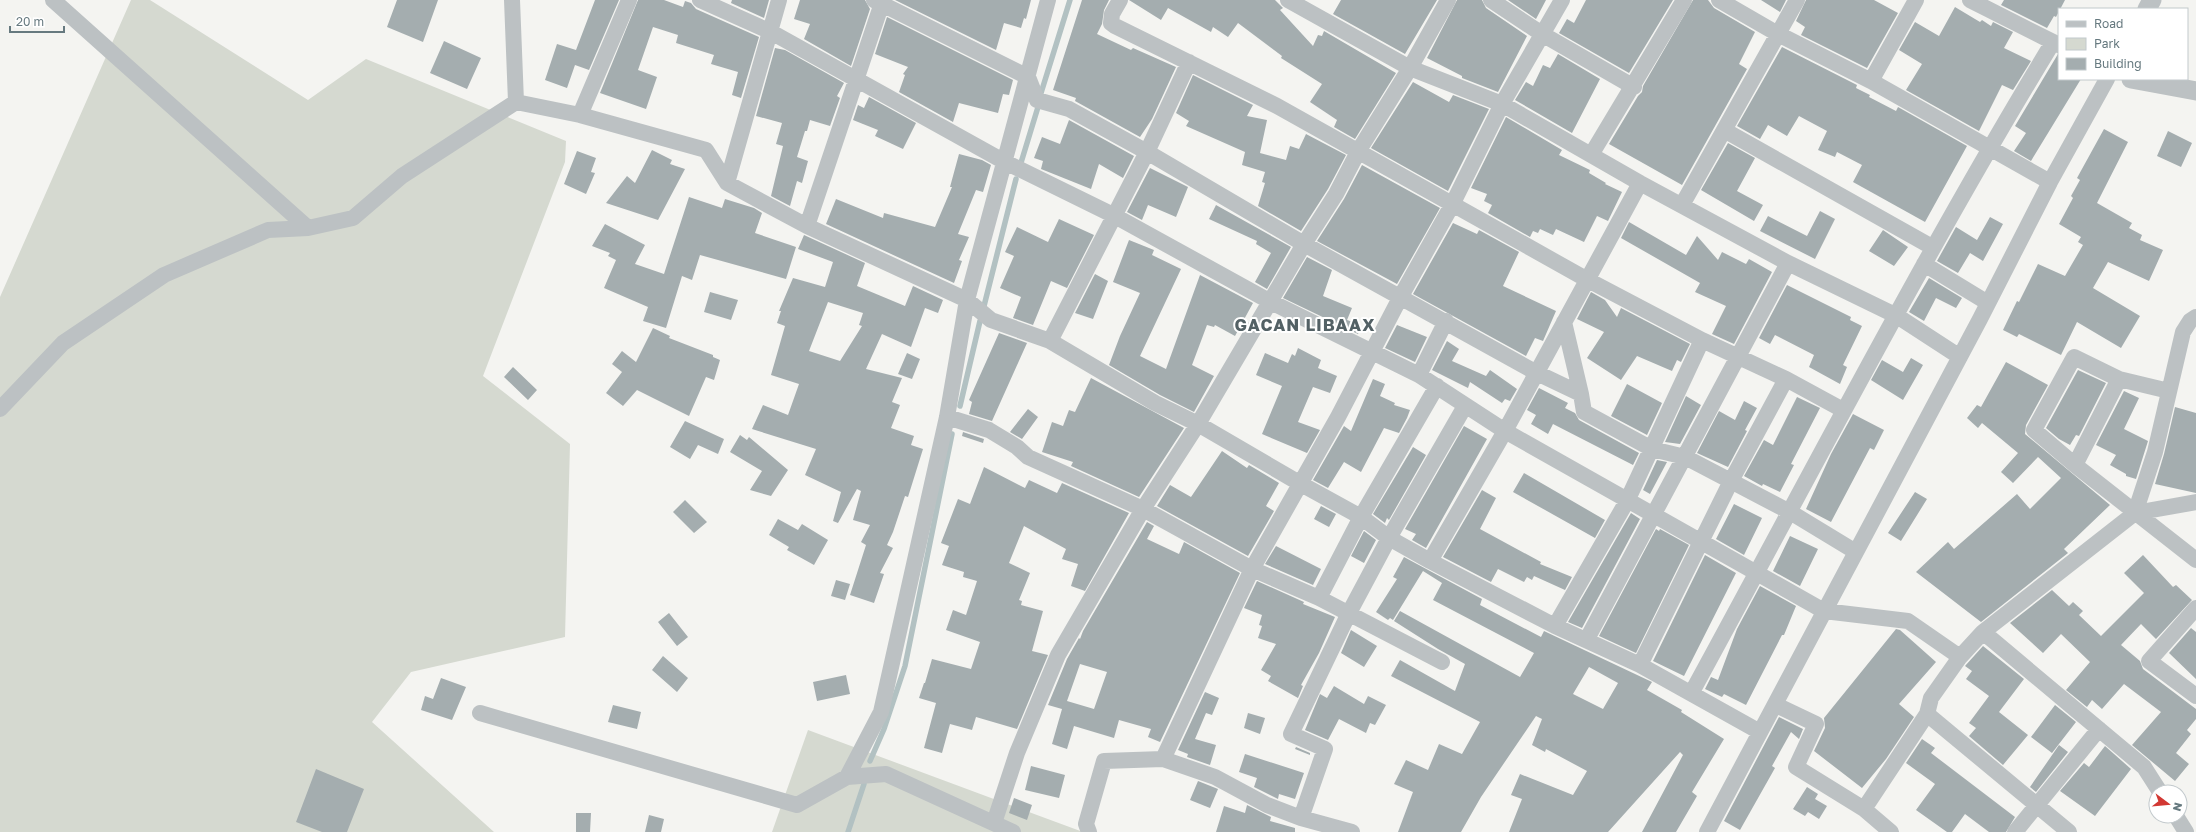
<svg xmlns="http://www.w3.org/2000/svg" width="2196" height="832" font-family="'Golos Text',sans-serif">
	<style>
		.green { fill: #d5d9d0 }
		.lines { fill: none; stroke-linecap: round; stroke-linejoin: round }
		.stream { stroke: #b2c1c2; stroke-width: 5.5 }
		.building { fill: #a4adaf; fill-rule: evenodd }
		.minor { stroke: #bcc1c3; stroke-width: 16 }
		.tertiary { stroke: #bcc1c3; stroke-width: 19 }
		.labels { text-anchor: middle; stroke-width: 4; stroke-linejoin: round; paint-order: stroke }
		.district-label { font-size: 17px; font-weight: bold; letter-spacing: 1px; fill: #536165; stroke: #fff }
	</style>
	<rect width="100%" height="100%" fill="#f4f4f1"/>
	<path class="green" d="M131,0H150L308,100L366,59L566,141L565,162L483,376L570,444L565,637L411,672L372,722L494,832H0V297Z
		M808,730L1083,832H772Z"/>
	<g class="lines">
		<path class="stream" d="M1041,93L1070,0
			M1020,166L1038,107
			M984,306L1016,179
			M960,406L980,321
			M870,761L884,729L905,666L952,434
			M848,832L864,784"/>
	</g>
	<path class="building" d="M397,0H438L423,42L387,27Z
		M595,0H619L589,70L575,65L567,88L545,80L557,44L576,50Z
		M638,0H664L683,7L685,1L691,3L696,9L759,37L741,98L732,95L738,72L711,64L714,55L676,43L678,35L653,27L638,70L657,77L646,109L600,93Z
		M732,0H769L764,18L731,3Z
		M800,0H865L870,9L851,66L804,39L810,24L794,19Z
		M895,0H1031L1026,19L1024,18L1021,28L1004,23L996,50Z
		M1082,0H1109L1104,10L1102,24L1097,34L1131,50L1133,48L1176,67L1152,119L1140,137L1075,101L1076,98L1053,90Z
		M1129,0H1275L1283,8L1280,10L1313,46L1318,35L1322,36L1324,31L1396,73L1355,139L1334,127L1337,120L1310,102L1322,84L1281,58L1282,56L1238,23L1228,37L1213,27L1211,32L1168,8L1161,20Z
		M1341,0H1437L1405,54L1333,14Z
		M1457,0H1482L1486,8L1527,36L1498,92L1462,78V76L1427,58Z
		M1508,0H1546L1536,19Z
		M1586,0H1673L1629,73L1559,33L1567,19L1574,23Z
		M1693,0H1708L1714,8L1755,32L1739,64L1747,69L1682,185L1609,144L1638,96L1642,92L1643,86Z
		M1761,0H1786L1780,12Z
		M1806,0H1874L1898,13L1867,68L1801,35L1805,27L1796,21Z
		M2004,0H2065L2056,17L2054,16L2047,28L2001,5Z
		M1955,7L1980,22L1982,20L1991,26L1993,22L2013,32L2004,48L2031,61L2013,90L2002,85L1979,131L1906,90L1922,64L1899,50L1915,22L1939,36Z
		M887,17L1013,80L1009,95L1003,94L998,113L959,103L953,122L899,92L905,75L903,74L908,67L875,54Z
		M444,41L481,58L467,89L430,73Z
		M1782,47L1857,85L1856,88L1870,95L1869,97L1896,111L1898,107L1967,146L1925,222L1853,182L1862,165L1837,152L1835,157L1818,150L1827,131L1799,116L1787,136L1768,125L1760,139L1737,126Z
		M775,48L785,50L844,83L837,96L840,98L830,126L810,120L807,131H805L797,157L808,161L802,183L797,181L790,206L771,196L783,146L776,144L782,123L756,116Z
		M1558,54L1600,79L1572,133L1515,100L1526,82L1533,86L1543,65L1550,68Z
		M2058,54L2059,79H2081L2031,161L2014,151L2026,133L2015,126Z
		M1193,75L1253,105L1247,116L1267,120L1260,153L1286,160L1290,146L1299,149L1306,134L1346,155L1328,189L1301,231L1258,206L1265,183L1262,182L1265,172L1242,165L1245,152L1186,126L1189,121L1176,113Z
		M1413,82L1449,102L1453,95L1489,109L1448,191L1371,148Z
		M869,97L916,123L903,149L875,136L878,130L853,120L858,105L864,108Z
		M1506,117L1562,150L1559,155L1590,170L1589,173L1606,183L1605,184L1622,192L1608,221L1597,216L1584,242L1556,229L1553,235L1540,229L1538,233L1533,231L1530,237L1488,213L1492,205L1484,201L1487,194L1471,188Z
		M1069,120L1134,156L1123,178L1099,164L1091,189L1041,169L1043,161L1034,158L1042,137L1060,144Z
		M2104,129L2128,142L2097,203L2132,223L2129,228L2142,235L2140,240L2163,250L2149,281L2108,262L2093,288L2140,316L2121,348L2077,322L2061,355L2019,334L2017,337L2003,330L2017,301L2019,302L2038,264L2065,276L2083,245L2078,242L2081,237L2059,224L2073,198L2071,196L2080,180L2077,178Z
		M2168,131L2192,143L2181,167L2157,156Z
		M1728,143L1755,158L1737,191L1763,205L1754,221L1701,190Z
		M652,150L672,160L670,164L685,169L658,220L606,203L627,176L635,183Z
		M577,151L596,158L591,172L595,173L586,194L564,184Z
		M959,154L982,160L991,165L983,192L976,190L958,234L969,237L959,260L962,261L954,283L826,224L836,199L883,218L884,213L935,227L952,187H950Z
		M1362,165L1440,208L1397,284L1317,241L1344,199Z
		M1150,168L1188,187L1176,217L1148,205L1142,220L1127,212Z
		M689,197L722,208L725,199L754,208L762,213L755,233L796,247L786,279L700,255L692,280L682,276L666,328L643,321L648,307L604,288L616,260L608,256L610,253L592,246L605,224L645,245L635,264L664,274Z
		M1216,205L1291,247L1267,289L1255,282L1271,253L1256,244L1257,241L1209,219Z
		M1820,211L1835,219L1815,259L1760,231L1768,216L1807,236Z
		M1990,217L2003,224L1983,261L1970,253L1958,273L1937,261L1956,227L1977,240Z
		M1059,219L1094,235L1067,288L1051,281L1033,325L1013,318L1021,297L1000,288L1014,256L1005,252L1017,227L1048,242Z
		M1629,222L1686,255L1697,236L1718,260L1722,252L1746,264L1749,259L1772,272L1734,344L1712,334L1726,306L1695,292L1700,283L1621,238Z
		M1453,223L1477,234L1479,230L1519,252L1503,286L1556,311L1543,341L1535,338L1526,356L1413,294Z
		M1883,230L1908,247L1894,266L1869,251Z
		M804,235L865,263L857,286L905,306L913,286L943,300L938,313L925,308L911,347L882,334L866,369L902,378L892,402L900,405L891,428L914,436L911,445L923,449L908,497L905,496L893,532L887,545L893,548L880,573L884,574L874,603L850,595L866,545L861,542L870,525L853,520L861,491L857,489L838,523L833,521L841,492L805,475L816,449L752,429L763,405L788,415L799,384L771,375L785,326L777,323L781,311H779L793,278L825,287L833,262L798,249ZM828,302L863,313L859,325L862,326L840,361L809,351Z
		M1129,240L1154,250L1152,255L1181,269L1140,356L1166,369L1200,275L1253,303L1235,336L1215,325L1214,327L1207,325L1192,365L1214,376L1194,412L1160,395L1109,365L1120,336L1140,293L1113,282Z
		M1307,257L1332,270L1323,296L1352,308L1347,320L1361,325L1358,334L1283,298Z
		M1095,274L1108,281L1093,319L1075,313Z
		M1929,278L1962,298L1956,308L1936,298L1924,321L1909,312Z
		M1787,285L1851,317L1850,320L1862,326L1843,365L1847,367L1840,384L1809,367L1814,355L1775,335L1770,344L1759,338Z
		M710,292L738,300L731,320L704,312Z
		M1591,292L1605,300L1617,317L1621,308L1690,344L1681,362L1677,360L1672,371L1637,356L1621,380L1587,358L1604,332L1577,319Z
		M1397,325L1427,337L1415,362L1385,348Z
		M653,328L670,336L669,338L713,355V357L720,360L714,380L706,377L689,416L637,390L623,406L606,393L622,372L612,364L622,351L636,362Z
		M999,333L1027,343L992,421L969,414L972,402L969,400Z
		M1447,341L1459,349L1452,361L1486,376L1490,370L1517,389L1510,401L1505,399L1502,403L1470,382L1468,388L1432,370Z
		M1298,348L1321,360L1318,368L1337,376L1330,393L1313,387L1298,422L1320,430L1307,453L1262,434L1282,386L1256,375L1265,353L1288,363L1292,354L1295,356Z
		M907,353L920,359L912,379L898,374Z
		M1911,358L1923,365L1903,400L1871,380L1882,360L1903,372Z
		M2006,362L2048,385L2026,425L2025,434L2110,505L2064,549L2068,553L1981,622L1916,572L1948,542L1954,549L2017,494L2030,509L2061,478L2038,457L2013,483L2001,472L2018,453L1982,423L1978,428L1967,418L1977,405L1981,407Z
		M513,367L537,390L528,400L504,377Z
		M2078,370L2106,383L2079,436L2076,435L2070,445L2059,439L2046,428Z
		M1091,378L1184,428L1139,497L1071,466L1073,462L1042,452L1052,422L1063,426L1069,410L1075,412Z
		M1373,379L1385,384L1380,396L1395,403L1394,405L1410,410L1407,418L1399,433L1384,428L1361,472L1344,462L1328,488L1313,480L1344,426L1351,431Z
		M1627,384L1662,403L1647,435L1611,416Z
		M1539,388L1568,403L1565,408L1575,413L1579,420L1639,453L1633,465L1553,424L1548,434L1531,424L1536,415L1527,410Z
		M2124,391L2139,398L2124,429L2148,441L2136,479L2126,476V474L2110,465L2116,455L2096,445Z
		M1686,396L1701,405L1680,444L1665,442Z
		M1797,397L1820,408L1791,464L1794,465L1780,492L1763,484L1762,486L1744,476L1764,440L1773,445Z
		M1744,401L1757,408L1745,430L1747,431L1728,467L1697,453L1719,411L1735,420Z
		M2175,407L2196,413V493L2155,484L2164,454Z
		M1028,409L1038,417L1022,439L1010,432Z
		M1853,414L1884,430L1874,450L1870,448L1831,522L1806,509L1831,454Z
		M685,421L724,439L718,454L698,445L690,459L670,447Z
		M1464,426L1487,439L1426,548L1412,540L1416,534L1405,529Z
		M963,432L984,439L983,443L962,436Z
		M740,435L747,440L749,437L788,470L771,496L750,490L762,471L730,452Z
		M1413,447L1426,455L1389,520L1387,518L1385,523L1373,514Z
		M1222,451L1247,468L1249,465L1279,483L1266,506L1274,511L1248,556L1157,506L1170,485L1191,497Z
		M1657,460L1667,462L1650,494L1643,490Z
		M984,467L1025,488L1029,480L1057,493L1062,483L1129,513L1085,591L1071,586L1078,564L1062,559L1066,549L1024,526L1009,563L1030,573L1019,600L1022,601L1021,605L1043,611L1032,651L1048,655L1017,729L976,717L972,730L950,724L942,753L924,748L936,703L919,698L924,683H925L932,659L971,669L980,642L946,630L953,610L966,615L977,581L963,577L964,572L942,565L949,546L941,543L958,499L970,504Z
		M1524,473L1605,520L1595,538L1513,492Z
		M1482,490L1496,498L1480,529L1541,562L1540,564L1572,577L1565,590L1534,576L1532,580L1527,577L1524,582L1498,569L1491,582L1443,557Z
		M1915,492L1927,499L1901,541L1888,533Z
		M685,500L707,522L694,533L673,512Z
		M1734,504L1762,518L1744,555L1716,539Z
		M1321,506L1336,514L1329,527L1314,519Z
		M1631,513L1640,519L1582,628L1568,622Z
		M778,519L798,530L802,524L828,540L814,565L787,550L789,547L769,535Z
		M1147,522L1154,526L1147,539L1179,554L1184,542L1240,573L1160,742L1148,737L1151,729L1119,720L1114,738L1074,726L1067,749L1052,744L1062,709L1048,705L1067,659L1079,638L1080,639L1083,631ZM1080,664L1107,672L1094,709L1067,701Z
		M1656,529L1659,531L1660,529L1689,545L1636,653L1599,636Z
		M1364,531L1376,540L1364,563L1351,556Z
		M1790,536L1818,549L1800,586L1773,571Z
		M1276,546L1321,569L1313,585L1265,564Z
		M1705,555L1736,573L1684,676L1653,661Z
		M2143,555L2173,587L2176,585L2192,600L2156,639L2141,624L2121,645L2140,661L2143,669L2196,709V719L2187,730L2191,734L2176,753L2189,764L2175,781L2132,745L2161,712L2124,684L2102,709L2092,700L2087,707L2066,690L2090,662L2061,634L2043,653L2010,623L2052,590L2069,606L2073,602L2083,611L2079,615L2101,636L2144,593L2124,573Z
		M1404,557L1482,599L1480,605L1541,637L1544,631L1652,682L1647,690L1682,710L1681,712L1724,739L1692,792L1697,796L1676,832H1642L1683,755L1680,752L1608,832H1509L1522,799L1511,795L1520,774L1573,795L1587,771L1546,749L1545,752L1532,745L1542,719L1536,716L1481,797L1461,832H1398L1413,792L1394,784L1406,760L1428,770L1439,744L1462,754L1480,722L1391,676L1400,660L1455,691L1465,664L1438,649L1394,621L1400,611L1520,677L1534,653L1433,600L1442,583L1423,571L1393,620L1390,618L1388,620L1376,612L1397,579L1393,577ZM1589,667L1618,683L1603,709L1573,694Z
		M836,580L850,584L845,600L831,596Z
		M1257,581L1304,602L1303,604L1335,617L1319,653L1301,685L1303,686L1298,698L1268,681L1271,676L1261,670L1276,644L1258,638L1262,626L1259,625L1262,615L1244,608Z
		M1760,586L1796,606L1784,635H1782L1746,705L1724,694L1722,697L1705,689L1711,677L1718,680L1737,629Z
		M669,613L688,637L677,646L658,622Z
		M2191,628L2196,632V679L2169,653Z
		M1896,629L1900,630L1936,662L1899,704L1914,717L1886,759L1862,788L1814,751L1825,728L1824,718Z
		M1351,630L1377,646L1364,667L1341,653Z
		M1983,646L2024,679L1999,712L2028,735L2003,765L1969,736L1976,728L1969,723L1989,696L1966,679L1972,671L1965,666Z
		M663,656L688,678L677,692L652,670Z
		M846,675L850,694L817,701L813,682Z
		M441,678L466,687L452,720L421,710L425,696L433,699Z
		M1334,686L1364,704L1368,696L1386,705L1375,725L1370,723L1366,733L1339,719L1328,740L1305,730L1320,694L1327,698Z
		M1205,692L1219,698L1212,715L1206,713L1195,739L1216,745L1210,765L1187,757L1188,754L1178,750Z
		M613,705L641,712L637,729L608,722Z
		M2055,705L2076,722L2052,753L2031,737Z
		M1248,713L1265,718L1260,734L1244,728Z
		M1779,717L1803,729L1799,739L1791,732L1772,766L1775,768L1740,830L1724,821Z
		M1922,739L1935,748L1931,753L2015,817L2006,832H1989L1965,814L1952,832H1947L1916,810L1935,784L1906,763Z
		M2059,745L2068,752L2036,792L2030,787Z
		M2105,746L2131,769L2095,816L2060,791L2084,763L2089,767Z
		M1296,747L1310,753V755L1295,749Z
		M1245,754L1304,773L1295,799L1279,794L1278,799L1254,787L1257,778L1239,772Z
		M1031,766L1065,775L1059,798L1025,790Z
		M316,769L364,789L347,832H322L296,822Z
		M1198,781L1218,789L1210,808L1190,800Z
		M1807,787L1818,794L1815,799L1827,806L1819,819L1808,812L1805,816L1793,809Z
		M1014,798L1032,805L1027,820L1009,813Z
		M1247,805L1271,817L1270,821L1295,828V832H1216L1224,806L1245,813Z
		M576,813H591L590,832H576Z
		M649,815L664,819L661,832H645Z"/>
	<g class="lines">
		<path class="minor" d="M53,0L308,228
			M512,0L516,102
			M700,0L771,32L1005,162L1113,215L1271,302L1419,375L1505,431L1824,611L1908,621L1960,657L1983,632L2135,513L2196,502
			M874,0L1028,77L1037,100L1069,109L1147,152L1304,244L1537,373L1581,394L1584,412L1652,449L1685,457L1790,512L1856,552
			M1120,0L1112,14L1111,23L1115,26L1277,106L1586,279L1702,340L1786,379L1843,410
			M1288,0L1410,68L1502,104L1640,183L1788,263L1897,316L1960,357
			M1491,0L1542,34L1634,87
			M1719,0L1778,34L1871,81L2050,182
			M1970,0L2059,45
			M1871,81L1916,0
			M580,115L629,0
			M1724,130L1932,247
			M1591,155L1684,0
			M727,183L779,0
			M1682,205L1797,0
			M807,226L883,0
			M1924,264L1988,303
			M1564,322L1581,394
			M1050,341L1147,152L1189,62
			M1419,375L1446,321
			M2169,391L2119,379L2074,357L2034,430L2075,465L2196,560
			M0,409L63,343L164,275L268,230L308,228L353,218L402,176L516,102L580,115L706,150L727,183L807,226L967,300L991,320L1050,341L1155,403L1198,424L1301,484L1361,517L1389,538L1430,561L1555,626L1640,665L1760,732
			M947,417L989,430L1017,447L1028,457L1143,509L1252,569L1319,598L1442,662
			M2075,465L2119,379
			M2135,513L2155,452L2183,332L2190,321L2196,317
			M1430,561L1505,431L1640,183
			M1319,598L1361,517L1437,386
			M2196,608L2149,661L2196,696
			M1555,626L1627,501L1702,340
			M1983,632L2144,767L2160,792
			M1587,639L1788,263
			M1640,665L1731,481L1786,379
			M1692,692C1811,474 1924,254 2053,42
			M1776,705L1816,724L1796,767L1864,809L1891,832
			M480,713L797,805L847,777
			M1927,714L2069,832
			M1163,759L1252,569L1338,417L1401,296L1452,205L1502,104L1562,0
			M1864,809L1927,714L1931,698L1960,657
			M2176,816L2186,832
			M1301,818L1325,749L1291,734L1349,613L1389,538L1465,406
			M994,823L1017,753L1058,655L1143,509L1198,424L1304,244L1336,194L1359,150L1410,68L1448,0
			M1013,832L886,774L847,777L881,712L947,417L967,300L1048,0
			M1089,832L1086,824L1104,761L1163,759L1215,777L1267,805L1301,818L1352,832
			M1707,832L1980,319L2050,182L2107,79
			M2015,832L2099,729"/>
		<path class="tertiary" d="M2147,9L2152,0
			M2131,79L2196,91"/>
	</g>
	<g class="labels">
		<g class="district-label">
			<text x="1305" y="331">GACAN LIBAAX</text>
		</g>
	</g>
	<rect x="2058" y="8" width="130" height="72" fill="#ffffff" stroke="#c2c9cc"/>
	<rect x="2066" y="21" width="20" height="6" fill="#bcc1c3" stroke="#c2c9cc"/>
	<text x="2094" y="28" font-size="12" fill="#66797f">Road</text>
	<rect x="2066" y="38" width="20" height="12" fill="#d5d9d0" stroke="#c2c9cc"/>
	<text x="2094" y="48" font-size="12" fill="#66797f">Park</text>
	<rect x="2066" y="58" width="20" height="12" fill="#a4adaf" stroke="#c2c9cc"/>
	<text x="2094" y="68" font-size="12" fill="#66797f">Building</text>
	<g transform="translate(2168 804) rotate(106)"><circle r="19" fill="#ffffff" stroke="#c2c9cc"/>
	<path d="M0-3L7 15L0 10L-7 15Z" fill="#d23833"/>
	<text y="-6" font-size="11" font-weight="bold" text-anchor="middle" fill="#66797f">N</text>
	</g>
	<path d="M10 26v6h54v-6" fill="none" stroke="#66797f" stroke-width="2"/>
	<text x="16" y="26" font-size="12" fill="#66797f" stroke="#ffffff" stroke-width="3" paint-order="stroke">20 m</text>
</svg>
